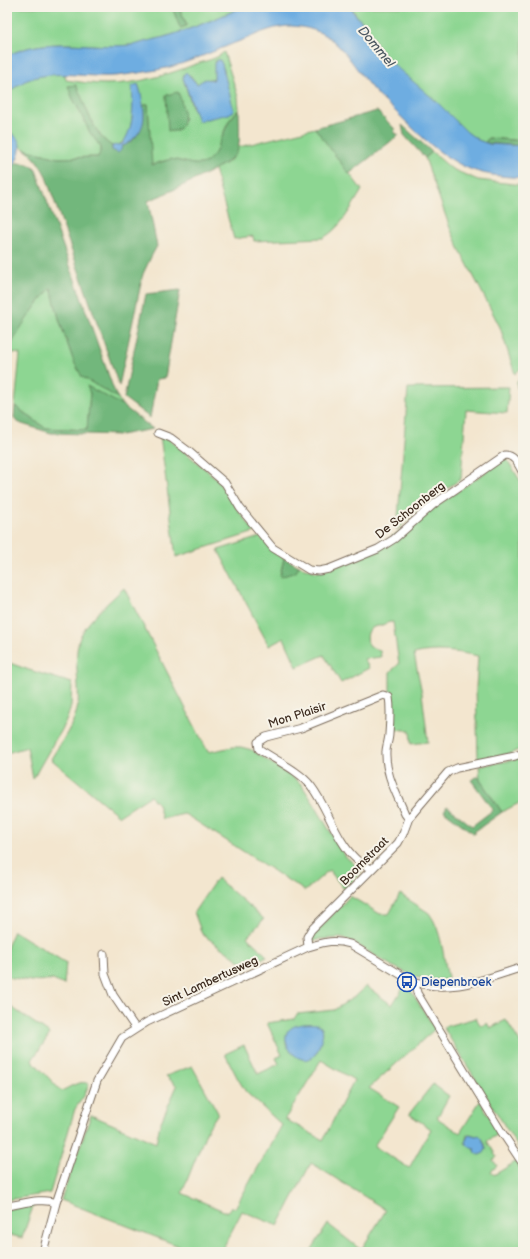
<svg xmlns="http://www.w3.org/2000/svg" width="530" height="1259" font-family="'Balsamiq Sans',sans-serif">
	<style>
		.green { fill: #8dd692; stroke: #648058; fill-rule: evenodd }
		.forest { fill: #72b77c; stroke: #56704d }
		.water { fill: #6eade1; stroke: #546c80 }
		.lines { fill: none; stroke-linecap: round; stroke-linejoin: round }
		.minor-casing { stroke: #7b6c5c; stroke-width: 9 }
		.minor { stroke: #fff; stroke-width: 7 }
		.labels { text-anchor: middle; stroke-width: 4; stroke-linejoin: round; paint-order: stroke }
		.street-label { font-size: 12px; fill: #3b2a1e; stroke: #f7f3e8 }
		.transit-label { font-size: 12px; fill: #164399; stroke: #f7f3e8; text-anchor: start }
		.water-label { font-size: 13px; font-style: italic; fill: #4d5862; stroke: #f7f3e8 }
	</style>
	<rect width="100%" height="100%" fill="#f7f3e8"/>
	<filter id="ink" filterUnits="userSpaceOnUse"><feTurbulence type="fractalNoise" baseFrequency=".025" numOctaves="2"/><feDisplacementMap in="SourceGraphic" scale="8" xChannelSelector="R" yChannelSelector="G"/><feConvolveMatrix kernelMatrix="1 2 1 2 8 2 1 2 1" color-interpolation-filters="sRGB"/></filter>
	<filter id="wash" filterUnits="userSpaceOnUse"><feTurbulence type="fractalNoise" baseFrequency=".012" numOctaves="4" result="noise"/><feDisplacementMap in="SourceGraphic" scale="16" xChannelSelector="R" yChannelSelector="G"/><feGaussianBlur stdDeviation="0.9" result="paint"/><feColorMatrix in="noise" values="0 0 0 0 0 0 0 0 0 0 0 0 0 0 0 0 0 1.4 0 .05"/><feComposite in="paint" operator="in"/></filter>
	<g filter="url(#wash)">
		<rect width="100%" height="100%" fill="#f3e6cf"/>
		<path class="green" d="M7,7H172L181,28L187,25L179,7H243C212,20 181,34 148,41C143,42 137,45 131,45C89,49 46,35 7,56Z
			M352,7H523V141L488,138L485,143C465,136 451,115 436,102C420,87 400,74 386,57C377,47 373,37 366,26C361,19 355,16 352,7Z
			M224,52L238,97L239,109C236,113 231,117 229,121C221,134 219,160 202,164C191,166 184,161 175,160C164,159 160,163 151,165L148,104L143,106L139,86H132C133,102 136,146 112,146C93,135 86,105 76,86L72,97C82,114 88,132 101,147V150L98,157L58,158L24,149L20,146L16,137L7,130V95C21,78 44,72 65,75L66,80C80,82 93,84 106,84C138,84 167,75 196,64C205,61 217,59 224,52ZM218,60H220L224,70L229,114L193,110L183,78L190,75L197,84L209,79L214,80L215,61ZM166,95L184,119C181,126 177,132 169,131Z
			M315,128L362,190C351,208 341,228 323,238L254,241L253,236L234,239L214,169C225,164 235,160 239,147Z
			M432,152L452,169L478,180L523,185V366L515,374L500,327L459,248L450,228L425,158Z
			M51,287L60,322L74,362L82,376L118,398L122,405L89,389L90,393L87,430L45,428L15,406L20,354L8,352C16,328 36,307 51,287Z
			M523,375V391L517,388V382Z
			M509,387L507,413L466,410L461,479L426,502L397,530L408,388Z
			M160,435L170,440L216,478L237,509L255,532L176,557Z
			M506,458L523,485V748L509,754L478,759L476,688L478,656C457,652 436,648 414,654L422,693L428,742L411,744L410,730H403L390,728V672L399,664L393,622C387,622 385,624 380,626C378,626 376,626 374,627C366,630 367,638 368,644L370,647L380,650L381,657L364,659L369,668L341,683L324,655L297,667L284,638L269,646L218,550L260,537L284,558L280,575L299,566L317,572L361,558Z
			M124,588L208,752L233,747H241L252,750L295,779L301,784L314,804L344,855L362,871L344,889L329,870L305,891L188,816L184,814L162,819L158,804L150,796L119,816L51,759C61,742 75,724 78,705C80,684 72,654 81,635C88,620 111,600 124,588Z
			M7,662L29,670L72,683L71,706L67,719L33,779L27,747L7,753Z
			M523,756V801L502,812L480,780L479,766L514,760Z
			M217,878L264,919L247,937L267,956L247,966L202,934L194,912Z
			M400,894L429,913C442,930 443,957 448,977L447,980H431L416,977L392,966L351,941L341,938L320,939L309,943V940L350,896L380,914H389Z
			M14,931L66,963L64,985L53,980L31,981L7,977V947Z
			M406,983L435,1029L369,1088L399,1107L374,1146L409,1168L431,1129L409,1114L433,1084L449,1096L437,1118L460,1133L480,1101L500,1133L487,1141L497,1157L493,1160L497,1166L491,1171L494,1175L517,1161L523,1171V1252H310L328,1224L361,1250L386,1210L311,1163L278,1226L242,1211L221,1252H194L61,1200L91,1115L156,1143L160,1124L177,1086L166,1076L192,1066L218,1113L207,1130L182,1193L226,1212L232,1207L235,1208L282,1125L246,1092L238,1079L225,1054L244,1045L258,1074L279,1064L276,1058L282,1055L267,1023L294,1019L297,1014L334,1010L354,997L366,986L392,1005ZM323,1032L318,1049L315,1055L289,1049L286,1044V1036ZM321,1060L354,1080L323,1140L285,1119ZM470,1134C480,1137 485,1137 486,1150L480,1155L476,1153L475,1149L469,1147L465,1143L467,1135Z
			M7,1004L50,1034L32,1060L61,1091C69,1088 80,1079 89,1084L84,1096L75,1109L50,1193L7,1200Z
			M476,1018L481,1026L487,1023L490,1028L506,1020L523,1047V1155L443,1027Z
			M34,1204L22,1238L7,1234V1209Z"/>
		<path class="forest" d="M172,7H179L187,26L180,28Z
			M76,85C86,104 93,135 112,146V150C117,148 122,147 127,144C141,136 146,121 143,106L148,104L152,165L171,159L193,164H201L207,162L215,153L229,121L239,109C239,121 241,142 237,152C233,164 163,195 148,201L157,246L151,257L143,274L119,386L45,174C39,163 34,156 24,149L58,158L98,157L101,150V147L90,133L79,110L72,97L68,86Z
			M178,92C183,103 191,135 168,131L166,95Z
			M377,111L394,128L395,133L399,135L349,174L315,128Z
			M402,125L432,152L425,158L404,135Z
			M488,138L523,141V146L485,143Z
			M16,163C25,163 30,163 36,170L115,393L118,398L82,377L74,362L60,322L51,288C35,306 13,335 7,357V174Z
			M180,290L165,378L157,379L150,418L124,398L146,294Z
			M87,386L122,405L153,429L120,435L51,433L22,424L16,421L14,418L15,406L45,428L87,430L90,393Z
			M284,558L299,566L296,572L280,577Z
			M479,776L480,780L502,812L474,832V834L444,811L447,806L472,826L493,810L471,780Z"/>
		<path class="water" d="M243,7H352L353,12L365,25L374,43L386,58L437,102L467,132L478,140L489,144L523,146V178C497,176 477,175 454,161C431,148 413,128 394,110C389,105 382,100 377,94C348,63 340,28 291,26C276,26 262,32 248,38C228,45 209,54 189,61C169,69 146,72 124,75C86,81 36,61 7,95V56C46,35 89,49 131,45C137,45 142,42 148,41C181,34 212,20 243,7Z
			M218,60H220L222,64L234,111L229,114L198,121L183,78L184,74L186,72L197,84L205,79L214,80V63Z
			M138,84C140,89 141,94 142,99C145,114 146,127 134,138C130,142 127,145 122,146L121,150L118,153L112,150V146L122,144C135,127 133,105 132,86Z
			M7,130C10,132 14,135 17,138C26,150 14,165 7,174Z
			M317,1024L321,1026C325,1032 321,1041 319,1047C305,1087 253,1018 317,1024Z
			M469,1134L476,1136L479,1135L482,1138L486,1149L484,1153L479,1155L476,1153L474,1148L468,1146L465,1142Z"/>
	</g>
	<g filter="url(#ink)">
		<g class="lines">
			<defs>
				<path id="minor" d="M158,433L171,438L187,450L225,483L240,508L273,548L309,570L319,571L329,569L378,549L394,539L434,504L505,455C515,455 519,466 523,473
					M371,869C366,866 360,863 356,859C336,841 328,808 311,786C300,771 275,760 259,749L258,742L266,737L301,728L383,695L389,697C391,709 390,722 389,734C389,740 386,746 386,752C385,774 397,794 405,814L408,818H409
					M308,947L307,937L311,930L398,843L403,834L409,818L448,772L457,768L515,756L523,753
					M104,954L105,974L113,995L136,1029
					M415,982L417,993L501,1131L523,1164
					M7,1206C22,1204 42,1197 56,1203
					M43,1252L56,1203L97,1081L122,1038L147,1022L308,947C325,942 333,939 350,944L408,979C447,996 485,979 523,967"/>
			</defs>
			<use href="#minor" class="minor-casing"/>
			<use href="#minor" class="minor"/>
		</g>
	</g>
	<defs>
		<symbol id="bus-ring" viewBox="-11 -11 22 22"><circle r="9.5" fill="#f7f3e8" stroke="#1a4fb4" stroke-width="1.5"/><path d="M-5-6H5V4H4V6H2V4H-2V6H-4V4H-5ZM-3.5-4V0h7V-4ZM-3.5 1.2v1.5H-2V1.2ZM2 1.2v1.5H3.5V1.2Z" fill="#1a4fb4"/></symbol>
	</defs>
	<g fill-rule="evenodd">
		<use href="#bus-ring" x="396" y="971" width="22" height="22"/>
	</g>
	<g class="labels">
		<g class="street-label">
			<text transform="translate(410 510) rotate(-38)" y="4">De Schoonberg</text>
			<text transform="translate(297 715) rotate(-18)" y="4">Mon Plaisir</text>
			<text transform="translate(364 861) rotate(-45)" y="4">Boomstraat</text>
			<text transform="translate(210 981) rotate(-25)" y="4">Sint Lambertusweg</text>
		</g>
		<g class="transit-label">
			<text x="421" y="986">Diepenbroek</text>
		</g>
		<g class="water-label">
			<text transform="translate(377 46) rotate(50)" y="5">Dommel</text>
		</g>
	</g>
	<rect width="530" height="1259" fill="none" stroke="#f7f3e8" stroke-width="24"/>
</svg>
